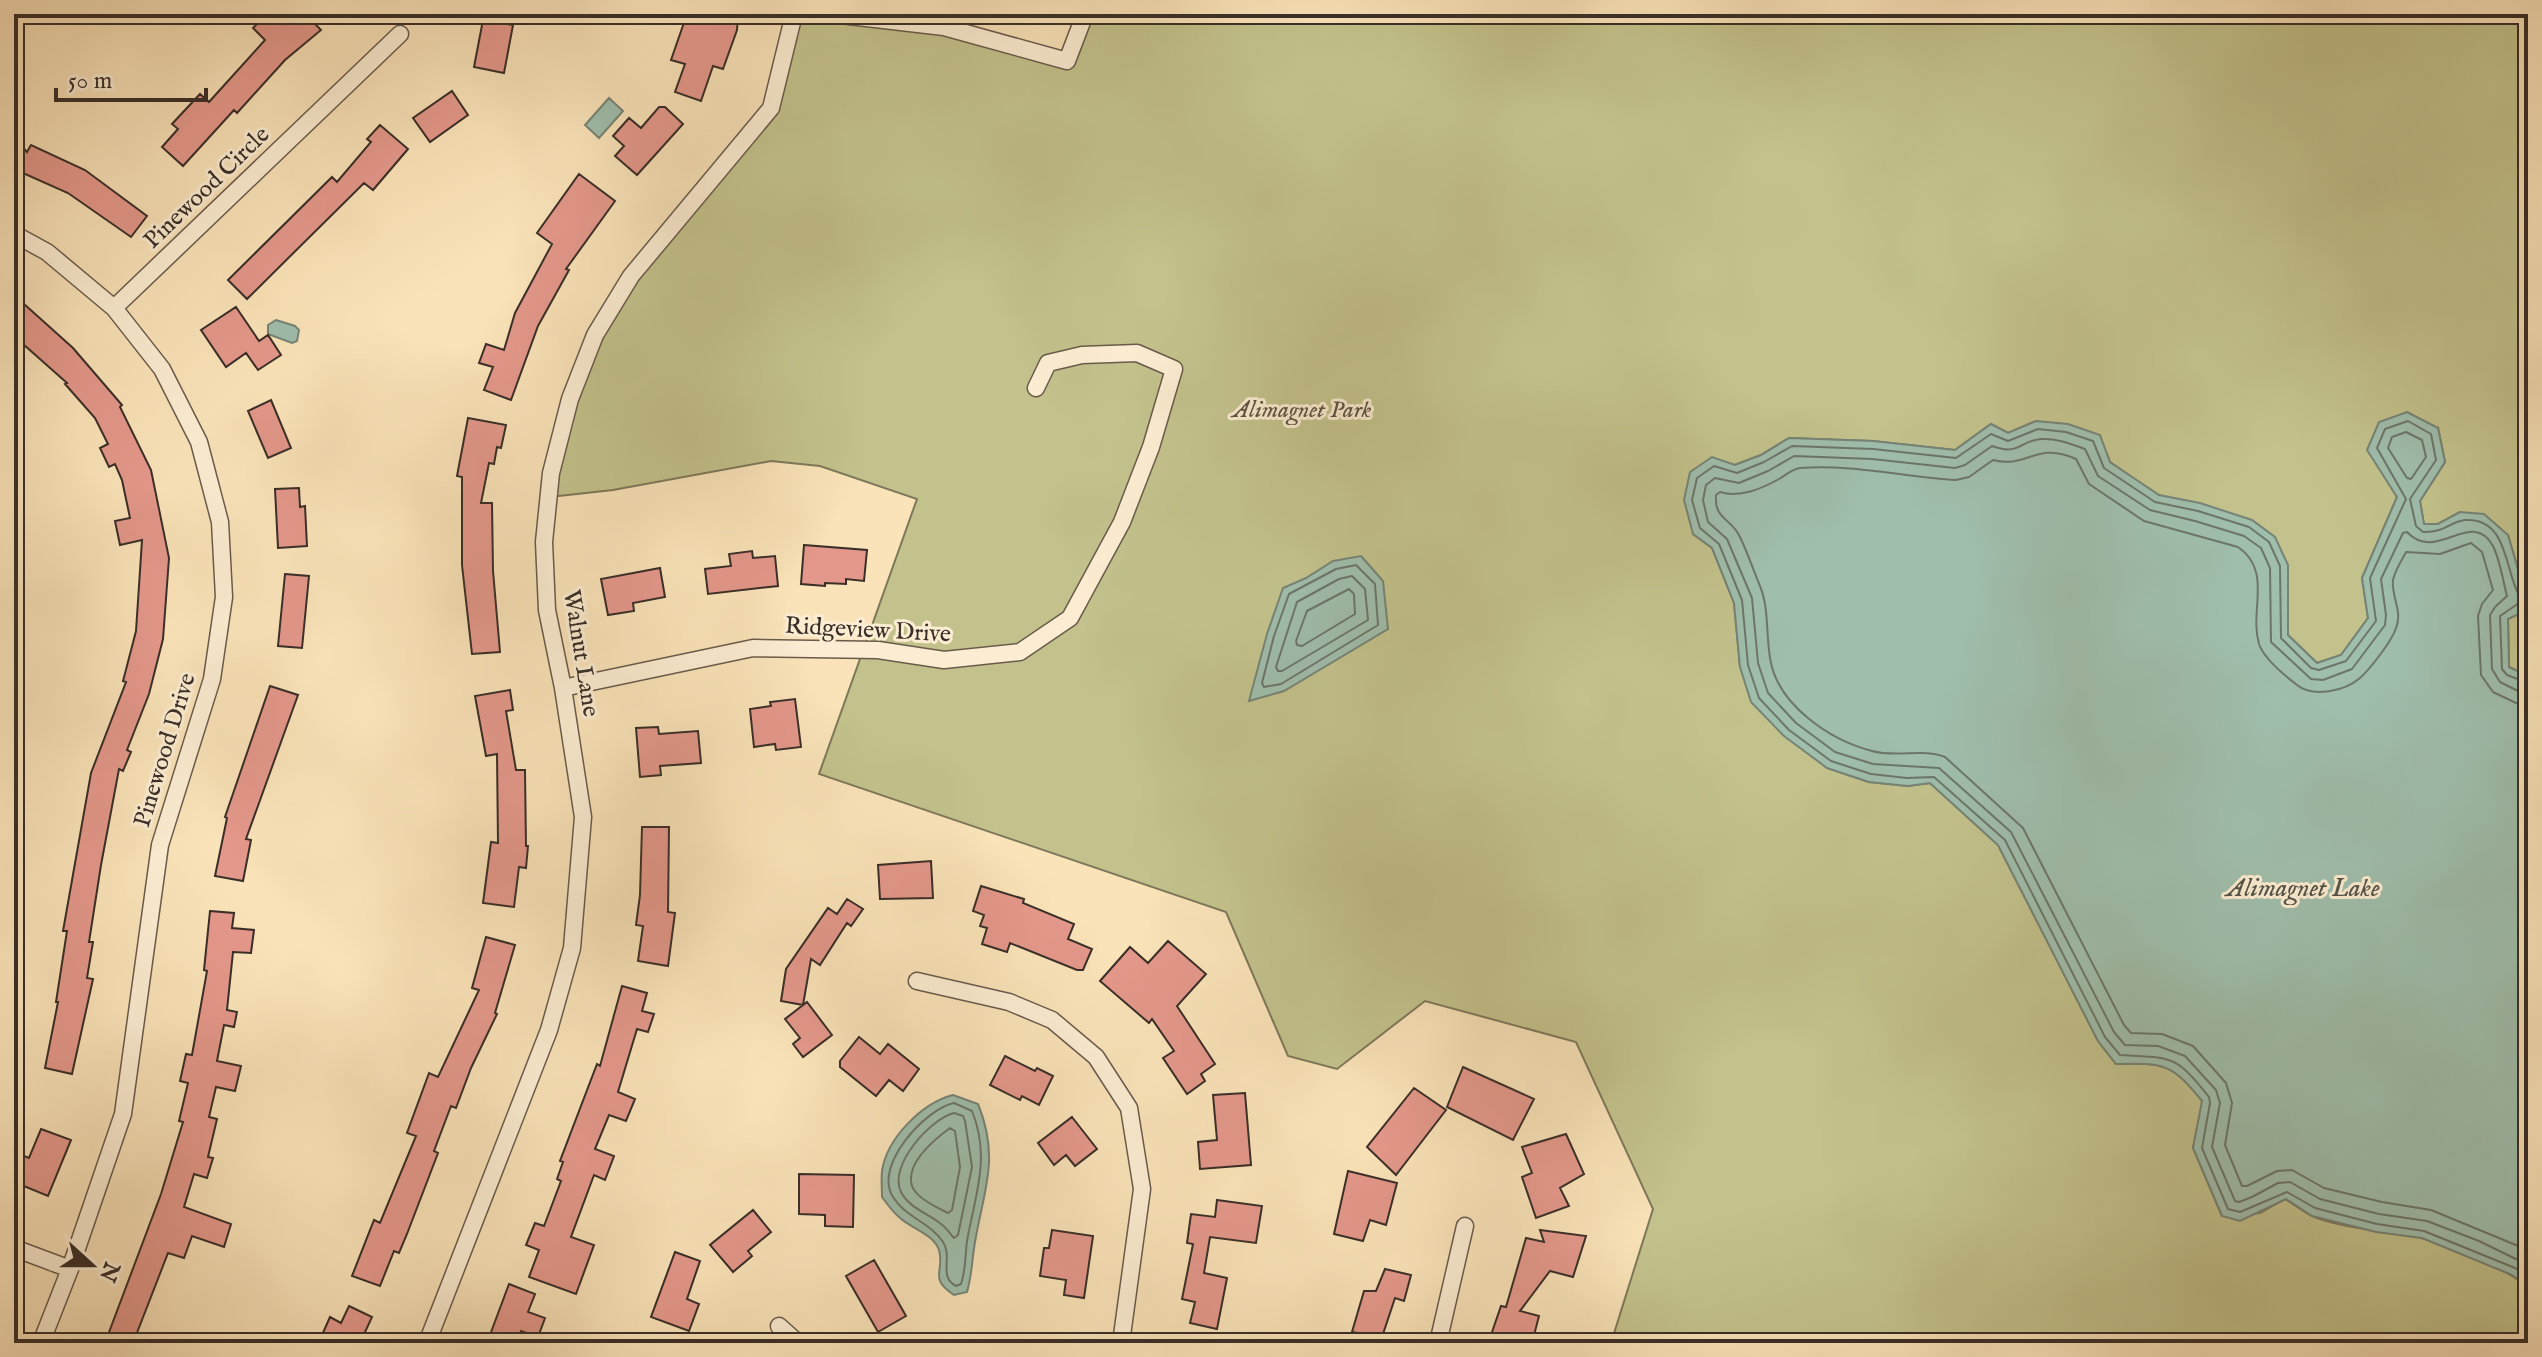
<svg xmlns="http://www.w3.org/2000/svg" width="2542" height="1357" font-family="'IM FELL English',serif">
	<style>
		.green { fill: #c3c28c; stroke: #7e785a; stroke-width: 2 }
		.water { fill: #9fbeac; stroke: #768477; stroke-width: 2 }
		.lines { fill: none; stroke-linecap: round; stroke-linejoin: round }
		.shore { stroke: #6c766a; stroke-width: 2 }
		.building { fill: #e4988b; stroke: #392e28; stroke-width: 2 }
		.street-casing { stroke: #695b4c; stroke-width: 19 }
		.street { stroke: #fcedd2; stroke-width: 16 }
		.labels { text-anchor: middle; stroke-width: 6; stroke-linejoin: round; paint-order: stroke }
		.street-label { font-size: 24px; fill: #392e28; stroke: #fcedd2 }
		.park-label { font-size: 24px; font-style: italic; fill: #5c5341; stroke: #fcedd2 }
		.water-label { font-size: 26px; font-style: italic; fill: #525249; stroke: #fcedd2 }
	</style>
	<rect width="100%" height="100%" fill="#fae3b9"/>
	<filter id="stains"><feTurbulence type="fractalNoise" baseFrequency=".0025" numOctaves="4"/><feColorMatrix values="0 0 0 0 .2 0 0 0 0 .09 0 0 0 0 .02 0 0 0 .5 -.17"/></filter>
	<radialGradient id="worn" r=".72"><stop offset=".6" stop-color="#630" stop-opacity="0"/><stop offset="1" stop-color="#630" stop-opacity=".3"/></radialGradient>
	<path class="green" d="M794,14H832L944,27L1066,61L1085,14H2528V604L2508,535L2460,512L2438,524L2424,525L2420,501L2445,462L2438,428L2385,477L2397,497L2362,578L2368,618L2341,655L2317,663L2288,635V565L2216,509L2159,495L2135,480L2110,462L2099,435L2036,421L2008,433L1991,424L1955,450L1873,441L1789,438L1761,455L1734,465L1693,534L1712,548L1734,603L1740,667L1827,768L1869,782L1908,786L1930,783L1998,845L2098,1041L2116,1064C2165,1063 2171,1063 2203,1101L2193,1148L2222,1216L2260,1213L2285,1199C2294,1204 2303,1212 2312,1216C2346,1230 2386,1229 2421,1238C2455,1246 2501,1266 2528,1287V1343H1611L1653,1209L1576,1042L1425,1001L1337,1069L1288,1056L1226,912L819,774L917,499L820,466L771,461L613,490L549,497L595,335L771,108Z
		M2528,610V686L2526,675L2509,667L2508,618Z"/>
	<path class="water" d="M609,98L623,111L599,138L585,125Z
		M276,320L295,326L299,330L297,341L292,343L268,334V325Z
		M2407,412L2438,428L2445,462L2420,501L2424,524H2438L2460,512L2484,514L2508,535L2528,604V610L2508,619L2509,667L2526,675L2528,686V1287L2512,1275L2422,1238L2376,1232L2312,1216L2286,1199L2240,1221L2222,1216L2193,1148L2202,1101C2171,1063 2165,1063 2116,1064L2098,1041L1998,845L1930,783L1908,786L1869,782L1827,768L1784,736L1751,702L1740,667L1734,603L1712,548L1693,534L1684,500L1690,472L1712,457L1735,465L1761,455L1789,438L1873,441L1955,450L1991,424L2008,433L2036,421L2068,424L2100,435L2110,462L2159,495L2200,503L2252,520L2275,537L2288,565V635L2317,663L2341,655L2368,618L2362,578L2397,497L2367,450L2379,422Z
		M1361,556L1383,581L1388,629L1284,691L1249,701L1267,634L1283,588L1306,578L1333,561Z
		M953,1095L978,1104C1000,1158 984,1189 975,1242C972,1259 972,1275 967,1292L954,1295C928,1278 945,1272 939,1250C934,1234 910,1228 899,1217C893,1212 887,1204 882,1197C882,1189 881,1180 882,1171C887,1138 922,1103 953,1095Z"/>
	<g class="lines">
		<path class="shore" d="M2406,432L2422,440L2426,457L2411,479L2407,478L2388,448L2392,437Z
			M1356,565L1375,584L1378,625L1281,684L1264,687L1262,683L1274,636L1289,594L1336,569Z
			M1352,576L1365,589L1368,620L1282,671H1278L1276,667L1297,602L1339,579Z
			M1349,589L1354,594L1355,614L1302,646L1297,645L1296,641L1307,611Z
			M2528,683L2507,675L2502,669L2500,616L2522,601C2504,575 2510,517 2465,520C2449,522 2445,533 2423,532L2416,526L2410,499L2436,460L2431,434L2408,421L2385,429L2377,448L2406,499L2370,578L2376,621L2346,661L2319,670L2311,668L2281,638L2280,566L2269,542L2249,527L2198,511L2155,502L2104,468L2093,441L2066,432L2038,429L2008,441L1991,434L1956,458L1873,449L1792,446L1764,462L1737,473L1714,466L1697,478L1692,500L1700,528L1719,544L1742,600L1748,665L1759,698L1789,730L1831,761L1871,774L1907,778L1934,777L2005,840L2105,1037L2120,1055C2172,1058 2175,1054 2209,1097L2210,1103L2202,1148L2228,1209L2240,1212L2287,1192L2315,1208L2377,1224L2424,1231L2515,1268L2528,1277
			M2528,693L2518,691L2500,682L2492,669L2490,615L2495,607L2507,596C2503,581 2500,560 2493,546C2471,507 2437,564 2407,532L2403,533L2381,579L2386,615L2385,625L2352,669L2323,680L2311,679L2271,642L2270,568L2261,548L2244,536L2195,521L2150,510L2098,476L2085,449C2071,444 2056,438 2041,439C2018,441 2020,456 1992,446L1965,465L1955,468L1872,459L1794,456L1768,471L1739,483L1715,478L1706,485L1703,500L1708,522L1727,539L1752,598L1758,663L1768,693L1796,723L1835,752L1873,764L1939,768L2011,832L2114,1032L2125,1045L2158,1046L2185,1056L2216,1090L2220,1103L2212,1147L2235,1201L2239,1202L2252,1197L2278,1183L2290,1182L2320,1199L2379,1214L2427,1221L2479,1241L2528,1265
			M2528,705L2516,703L2493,692L2481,675L2478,616L2482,604L2493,590L2482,552L2471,543L2440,554L2406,552C2402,560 2395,570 2393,580C2391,596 2403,612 2396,628C2392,641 2370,669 2360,678C2345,691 2313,698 2297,685C2284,675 2264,659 2259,644C2249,610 2273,571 2238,547L2144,521L2089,484L2076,459C2035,441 2028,469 1993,460L1969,477L1956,480C1905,477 1852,464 1800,468C1792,469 1786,475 1779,479C1761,489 1740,498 1720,492L1716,495C1714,519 1730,518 1739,535C1747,551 1753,569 1760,586C1769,608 1766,634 1770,658C1777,705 1830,740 1872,751C1896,758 1924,748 1945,757L2023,828L2124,1025L2131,1033L2162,1034L2193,1046L2226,1083L2232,1103L2225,1145L2242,1186H2247L2277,1171L2292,1170L2324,1188L2382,1202L2431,1210L2528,1250
			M954,1103L972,1111C991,1158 975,1195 967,1241C965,1255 966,1270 961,1284L956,1286C938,1277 953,1257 943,1242C931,1223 905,1217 893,1197C873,1166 925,1109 954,1103Z
			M954,1113L963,1116L965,1121L972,1167L958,1235L954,1238C950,1234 947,1228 941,1224C929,1214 909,1208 901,1192C888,1166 930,1119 954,1113Z
			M950,1128L955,1131L960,1167L952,1210L948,1213C938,1208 916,1198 912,1186C905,1163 935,1139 950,1128Z"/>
	</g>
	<path class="building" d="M267,14H280L289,23L297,14H305L321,30L285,60L237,113L234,110L183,166L162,147L178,129L172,124L200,94L209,102L265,40L253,28Z
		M687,14H738L737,30L723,69L713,66L701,101L675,92L685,64L671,60Z
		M483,20L513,25L504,73L474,67Z
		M452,91L468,115L430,142L413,118Z
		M659,107H665L683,124L637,175L615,156L624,146L613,136L629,118L641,128Z
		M380,125L408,149L373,190L364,183L247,299L228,280L332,177L337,182L371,142L367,139Z
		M14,138L27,152L31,145L85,170L147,216L131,237L68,193L14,169Z
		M579,174L615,201L566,269L569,270L538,326L511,400L484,390L493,367L479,363L486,344L504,350L515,313L552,244L537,233Z
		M14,295L73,348L122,405L120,407L151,470L169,558L163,639L149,694L127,750L131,752L123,771L119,769L101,865L89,942H93L87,978L93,979L72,1074L45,1068L58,1002H56L67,931H63L91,773L126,682L123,681L136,631L142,540L120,545L115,521L130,518L122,480L115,464L109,467L100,448L108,444L95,418L65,384L67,383L14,336Z
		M236,307L259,341L268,335L281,355L258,370L246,353L226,367L201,330Z
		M271,400L291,448L268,458L248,411Z
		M468,418L506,425L501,448L497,447L494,464L489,463L481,503H492L493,571L500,652L472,654L462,565V477L457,476Z
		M299,488L300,507L305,506L307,546L278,548L275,489Z
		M804,545L867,550L864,581L846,579V584L825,583V586L801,584Z
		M752,551L753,558L775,556L778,586L708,594L705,569L731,566L729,554Z
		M660,568L665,597L633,603L634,611L608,615L601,579Z
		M285,574L309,576L302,648L278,646Z
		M270,686L298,695L246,839L251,840L243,881L215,876L227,818L225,817Z
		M510,690L513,710L506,711L516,770H525L526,846H528L526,868L519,867L514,907L483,903L491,842L498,843L497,754L486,756L475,696Z
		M795,699L801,747L776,750L775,744L754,747L750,709L771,706L770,702Z
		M658,727L659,734L698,731L701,763L660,766L661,775L640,777L636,728Z
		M642,827H669L668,912L675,913L668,966L638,961L643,926L636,925L640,895Z
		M931,861L933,898L880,899L878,865Z
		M981,886L1024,899L1023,903L1074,924L1068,939L1092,949L1083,970H1077L1010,943L1007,952L982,944L987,928L980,926L984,915L973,911Z
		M847,899L863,909L851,926L847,923L820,965L811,959L803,1005L781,1001L786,969L828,908L837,914Z
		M210,911L234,913L232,928L254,930L251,953L233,952L227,1010L237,1012L234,1027L224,1025L217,1061L241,1066L235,1091L216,1087L209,1117L217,1119L208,1157L213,1158L207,1178L194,1174L184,1207L231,1224L224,1247L192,1236L184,1258L168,1253L133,1343H128L108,1335L161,1194L183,1122L179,1121L188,1083L180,1081L186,1054L192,1055L207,971L204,970Z
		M486,937L515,945L495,1013L497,1014L471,1068L456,1108L451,1106L434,1151L438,1153L407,1234L399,1253L394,1251L380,1286L352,1276L374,1220L380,1223L416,1136L407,1133L429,1073L438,1077L479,990L472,988Z
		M1168,941L1206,974L1177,1006L1215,1064L1201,1074L1205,1081L1187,1094L1163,1058L1174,1051L1152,1019L1149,1023L1100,981L1130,947L1148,963Z
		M622,986L647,993L642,1011L654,1014L648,1032L637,1029L618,1092L635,1099L626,1121L609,1115L595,1149L614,1156L605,1180L594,1175L571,1237L594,1245L576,1294L529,1277L539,1250L526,1245L535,1223L544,1226L561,1181L557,1179L563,1162L560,1161L597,1064L600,1066Z
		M807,1002L832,1035L803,1057L793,1044L800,1038L785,1019Z
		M859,1037L880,1054L888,1044L919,1069L903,1091L889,1080L876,1096L840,1067V1061Z
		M1005,1056L1035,1071L1037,1068L1053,1076L1039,1105L1022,1096L1020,1100L990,1085Z
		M1463,1067L1534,1099L1513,1140L1447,1107Z
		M1414,1088L1446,1110L1396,1175L1367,1147Z
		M1245,1093L1251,1165L1200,1169L1198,1142L1217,1140L1213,1095Z
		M1072,1117L1097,1149L1075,1166L1066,1155L1054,1165L1038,1143Z
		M41,1129L71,1140L48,1196L14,1182V1152L29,1158Z
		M1566,1134L1584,1174L1560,1188L1569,1206L1536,1218L1522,1177L1532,1173L1522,1147Z
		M1348,1171L1397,1183L1386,1225L1370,1220L1363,1241L1334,1234Z
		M799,1174L854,1175L853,1227L825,1226V1215L799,1214Z
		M1217,1200L1262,1206L1256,1243L1210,1237L1204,1273L1227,1278L1217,1329L1190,1323L1195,1302L1182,1299L1193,1244L1187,1243L1191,1214L1215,1217Z
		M753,1210L771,1232L748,1251L752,1256L733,1272L710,1245Z
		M1052,1230L1093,1236L1084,1298L1064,1295L1066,1280L1040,1276L1044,1248H1049Z
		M1540,1230L1586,1236L1573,1277L1550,1271L1520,1311L1539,1316L1532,1343H1504L1505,1339L1499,1340L1491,1335L1501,1306L1506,1307L1526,1238L1544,1242Z
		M675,1252L700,1261L687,1299L699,1304L689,1331L651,1317Z
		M874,1260L906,1316L878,1332L846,1276Z
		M1385,1269L1411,1275L1404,1301L1395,1298L1382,1337L1352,1332L1364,1291H1376Z
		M509,1284L535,1294L528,1312L545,1318L538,1337L521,1331L516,1343H487Z
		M349,1306L372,1317L360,1343H339L322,1335L330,1317L341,1323Z"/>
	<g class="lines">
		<defs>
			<path id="street" d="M832,14L944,27L1067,61L1085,14
				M14,234L47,252L114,308L162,369L199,442L220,522L224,597L212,679L160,845L123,1114L70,1269L41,1343
				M114,308L400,34
				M563,688L753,648L878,650L944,660L1020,652L1070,618L1122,522L1151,447L1174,369L1137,353L1082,355L1048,363L1036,388
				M917,981L1009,1002L1052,1020L1096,1057L1129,1108L1142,1189L1121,1343
				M14,1248L70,1269
				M779,1326L798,1343
				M427,1343L549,1030L572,948L583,817L563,688L547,610L544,542L551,473L570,399L595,335L631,276L771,108L794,14
				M1438,1343L1465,1226"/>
		</defs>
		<use href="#street" class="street-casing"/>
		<use href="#street" class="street"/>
	</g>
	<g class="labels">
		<g class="street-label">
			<text transform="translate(206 187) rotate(-44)" y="8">Pinewood Circle</text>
			<text transform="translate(868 629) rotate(3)" y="8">Ridgeview Drive</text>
			<text transform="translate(582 653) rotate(81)" y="8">Walnut Lane</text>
			<text transform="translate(164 750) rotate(-73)" y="8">Pinewood Drive</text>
		</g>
		<g class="park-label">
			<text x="1302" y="417">Alimagnet Park</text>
		</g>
		<g class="water-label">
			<text x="2303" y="896">Alimagnet Lake</text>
		</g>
	</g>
	<rect width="2542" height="1357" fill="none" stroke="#fae3b9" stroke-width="48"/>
	<rect x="16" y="16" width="2510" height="1325" fill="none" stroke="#392e28" stroke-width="4"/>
	<rect x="24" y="24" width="2494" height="1309" fill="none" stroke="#392e28" stroke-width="2"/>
	<g transform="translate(92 1265) rotate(111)" stroke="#fcedd2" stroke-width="6" paint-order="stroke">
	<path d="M0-6L14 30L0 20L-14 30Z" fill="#392e28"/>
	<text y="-12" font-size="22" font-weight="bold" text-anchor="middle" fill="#392e28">N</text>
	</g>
	<path d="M56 88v12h150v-12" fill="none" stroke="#392e28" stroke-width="4"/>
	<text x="68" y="88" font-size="24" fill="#392e28" stroke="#fcedd2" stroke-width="6" paint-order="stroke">50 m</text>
	<rect width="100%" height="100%" filter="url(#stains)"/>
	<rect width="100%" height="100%" fill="url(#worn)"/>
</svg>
